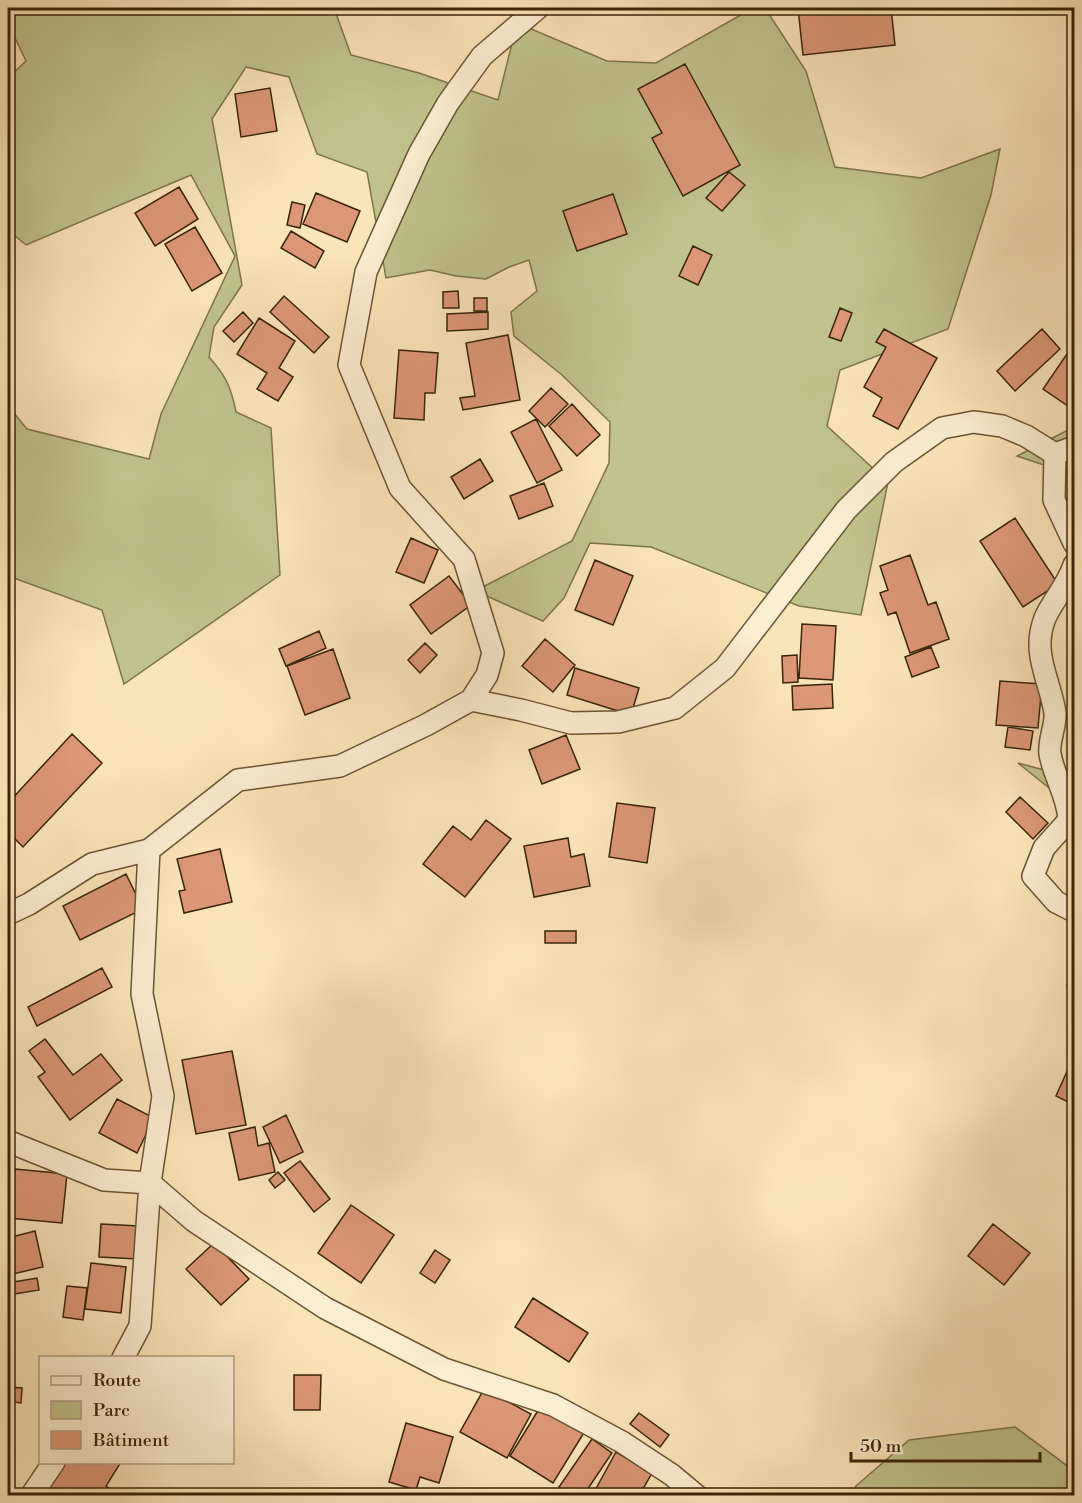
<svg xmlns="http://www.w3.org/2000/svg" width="1082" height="1503" font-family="'Libre Bodoni',serif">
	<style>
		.green { fill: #c1c38c; stroke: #7d744a; stroke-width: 1.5 }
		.building { fill: #dc9776; stroke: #392408; stroke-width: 1.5 }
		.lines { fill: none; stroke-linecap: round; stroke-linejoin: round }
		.minor-casing { stroke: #695434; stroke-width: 24 }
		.minor { stroke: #fceed2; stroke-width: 21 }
	</style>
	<rect width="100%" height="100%" fill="#fae5b9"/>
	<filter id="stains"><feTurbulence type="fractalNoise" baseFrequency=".00333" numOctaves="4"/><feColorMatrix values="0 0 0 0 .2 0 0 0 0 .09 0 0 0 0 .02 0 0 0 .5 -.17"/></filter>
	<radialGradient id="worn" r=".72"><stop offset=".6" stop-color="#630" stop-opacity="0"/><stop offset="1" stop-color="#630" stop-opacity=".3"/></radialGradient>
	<path class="green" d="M13,8H334L351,55L419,73L498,100L517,23L607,61L656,63L753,8H765L806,71L835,167L921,178L1000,149L991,195L948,329L840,370L827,426L888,482L861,615L799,606L651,547L590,543L564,598L543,621L475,591L572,541L609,463L610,422L562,375L514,336L511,312L537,291L529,260L509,267L486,279L456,276L430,270L386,278L367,172L317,154L289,77L246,67L212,119L242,285L214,327L209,357C226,376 231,387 236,412L271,428L280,575L124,684L102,610L8,576V406L27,429L149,459L161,414L235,256L191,175L26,245L8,230V78L26,61L8,23Z
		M1074,427V475L1017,456Z
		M1018,763L1074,778V808Z
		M1015,1427L1074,1471V1495H850L856,1486L909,1440Z"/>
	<path class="building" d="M798,8H891L895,45L803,55Z
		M685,64L740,165L683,196L652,138L662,133L638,89Z
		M270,88L277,131L241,137L235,94Z
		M729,172L745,185L722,211L706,198Z
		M179,187L198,219L155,246L135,213Z
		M316,193L360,211L347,242L303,224Z
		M613,194L627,234L577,251L563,211Z
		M292,202L305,205L300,228L287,225Z
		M195,227L222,273L192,291L165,244Z
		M291,231L324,251L315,268L281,248Z
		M693,246L712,255L698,285L679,276Z
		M458,291L459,308H443V292Z
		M284,296L329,337L314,353L270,312Z
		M474,298H487V311H474Z
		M840,308L852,313L841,341L829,337Z
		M243,312L253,323L234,342L223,331Z
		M488,312V329L447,331V314Z
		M259,318L295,341L279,368L293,377L278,401L257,389L267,373L237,354Z
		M884,329L937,358L898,429L873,416L882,398L864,387L886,347L876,342Z
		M1042,329L1060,349L1015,391L997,371Z
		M508,335L520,400L463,410L460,398L475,396L466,343Z
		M399,350L438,353L435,393H425L424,420L394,418Z
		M1067,354L1074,358V410L1043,389Z
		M551,388L568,404L545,427L529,411Z
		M572,404L600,435L577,456L549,426Z
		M536,419L562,470L537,483L511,432Z
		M480,459L493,481L464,499L451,477Z
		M544,483L553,506L519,519L510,496Z
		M1015,518L1058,584L1023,607L980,541Z
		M411,538L438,550L424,583L396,572Z
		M910,555L928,605L936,602L949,639L910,653L896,612L888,615L880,593L888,590L880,566Z
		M595,560L633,576L613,625L575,610Z
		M449,576L471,605L431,634L410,605Z
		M802,624L836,626L833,680L799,678Z
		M319,631L326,648L286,666L279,649Z
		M545,639L575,665L553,692L522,666Z
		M425,643L437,655L420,673L408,660Z
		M931,647L939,667L912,677L905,657Z
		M333,649L350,698L305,715L287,666Z
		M797,655L798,682L783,683L782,656Z
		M575,668L639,688L631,715L567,695Z
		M1000,681L1042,684L1038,728L996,725Z
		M832,684L833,708L793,710L792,686Z
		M1008,727L1033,731L1030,750L1005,747Z
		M72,734L102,763L23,847L8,832V803Z
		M566,735L580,769L542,784L529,750Z
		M1020,797L1048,823L1033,839L1006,812Z
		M617,803L655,808L647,863L609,857Z
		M486,820L511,839L465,897L423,864L453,826L471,840Z
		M568,838L571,857L584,854L590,886L534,897L524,846Z
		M220,849L232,902L184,913L179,891L185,890L177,859Z
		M126,874L143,909L80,940L63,906Z
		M545,931H576V943H545Z
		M1074,958V988L1067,986Z
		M102,968L112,987L37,1026L28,1007Z
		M45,1039L73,1075L101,1054L122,1080L70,1120L38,1077L45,1072L29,1051Z
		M232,1051L246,1125L196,1134L182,1060Z
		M1074,1056V1105L1056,1096Z
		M117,1099L154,1118L137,1153L99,1133Z
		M286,1115L303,1152L280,1163L263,1127Z
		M255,1127L258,1146L269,1143L275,1172L239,1180L229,1133Z
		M300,1161L330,1199L314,1212L284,1173Z
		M15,1169L67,1174L62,1223L8,1218V1184L13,1185Z
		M278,1172L285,1180L275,1188L269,1180Z
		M351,1205L394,1235L361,1283L318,1253Z
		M101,1224L139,1226L138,1259L99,1257Z
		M993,1224L1030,1253L1004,1285L968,1256Z
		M35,1231L43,1267L8,1275V1238Z
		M214,1243L249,1279L221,1305L186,1269Z
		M435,1250L450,1260L435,1283L420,1273Z
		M91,1263L126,1267L121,1313L85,1309Z
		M37,1278L39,1290L8,1295V1283Z
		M67,1286L87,1288L83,1320L63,1317Z
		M533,1298L588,1333L569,1362L515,1327Z
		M8,1307H14V1359H8Z
		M294,1375H321L320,1410H294Z
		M8,1387L22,1388L21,1403L8,1401Z
		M484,1389L531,1414L507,1458L460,1432Z
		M542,1404L585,1431L553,1483L510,1456Z
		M639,1413L669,1435L660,1447L630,1424Z
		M406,1423L453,1437L439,1483L420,1477L416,1490L389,1482Z
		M592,1439L612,1453L583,1496H572L559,1487Z
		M616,1452L652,1473L639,1496H592Z
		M64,1462H121L106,1486L121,1496H50L45,1492Z"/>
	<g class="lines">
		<defs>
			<path id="minor" d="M1055,454L1054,500L1074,543
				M1074,565C1067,586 1053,600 1045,618C1031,654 1050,679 1055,713C1056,726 1048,742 1050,754C1054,777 1068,796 1069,820L1044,848L1033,876L1056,902L1074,911
				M471,700L487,675L493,653L464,559L400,488L349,365L366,272L419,154L448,103L482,56L538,8
				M8,914L29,904L92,864L149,850L238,780L340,766L426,725L471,700L521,710L571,723L618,722L675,708L725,668L846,510L894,462L942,428L974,422L1002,426L1026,436L1055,454L1074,447
				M8,1140L12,1143L104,1180L150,1183L194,1221L325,1308L444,1369L553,1405L622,1442L672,1475L697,1496
				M123,1358L140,1326L150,1183L163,1096L142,994L149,850
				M31,1496L54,1462"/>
		</defs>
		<use href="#minor" class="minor-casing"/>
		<use href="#minor" class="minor"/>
	</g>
	<rect width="1082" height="1503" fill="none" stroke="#fae5b9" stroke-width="30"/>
	<rect x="9" y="9" width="1064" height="1485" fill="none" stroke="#392408" stroke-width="3"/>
	<rect x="15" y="15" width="1052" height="1473" fill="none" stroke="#392408" stroke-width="1.5"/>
	<rect x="39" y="1356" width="195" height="108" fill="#fceed2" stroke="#ae9d81" stroke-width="1.5"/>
	<rect x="51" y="1376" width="30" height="9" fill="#fceed2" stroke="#ae9d81" stroke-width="1.5"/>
	<text x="93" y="1386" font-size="18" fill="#392408">Route</text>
	<rect x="51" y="1401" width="30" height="18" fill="#c1c38c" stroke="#ae9d81" stroke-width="1.5"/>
	<text x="93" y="1416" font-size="18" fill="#392408">Parc</text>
	<rect x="51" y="1431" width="30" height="18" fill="#dc9776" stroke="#ae9d81" stroke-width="1.5"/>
	<text x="93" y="1446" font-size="18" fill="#392408">Bâtiment</text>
	<path d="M851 1452v9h189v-9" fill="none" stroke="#392408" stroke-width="3"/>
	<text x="860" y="1452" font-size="18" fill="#392408" stroke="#fceed2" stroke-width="4.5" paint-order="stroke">50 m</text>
	<rect width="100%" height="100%" filter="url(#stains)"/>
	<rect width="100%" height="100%" fill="url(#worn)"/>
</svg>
